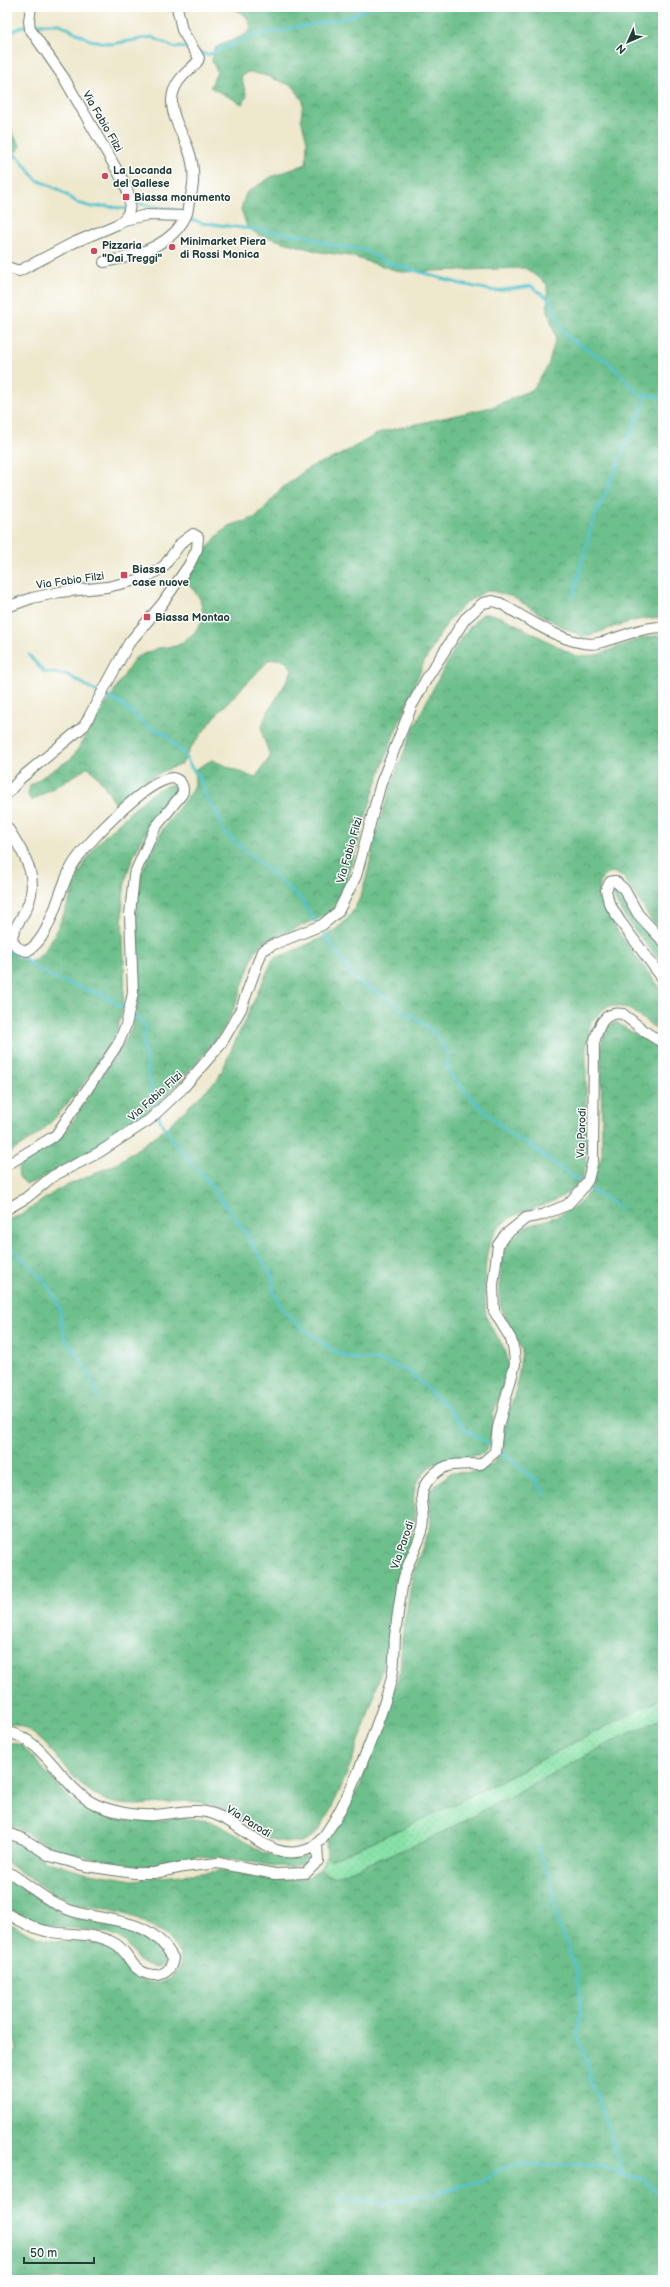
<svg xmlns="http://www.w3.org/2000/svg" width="670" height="2287" font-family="'Balsamiq Sans',sans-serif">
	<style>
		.grass { fill: url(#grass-dots); stroke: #538f6e }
		.forest { fill: url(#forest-crowns); stroke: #467e60 }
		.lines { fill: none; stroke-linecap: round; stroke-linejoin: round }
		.stream { stroke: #57c4cd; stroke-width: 3 }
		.minor-casing { stroke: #67796a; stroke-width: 12 }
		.minor { stroke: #fff; stroke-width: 10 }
		.poi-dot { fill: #d1495b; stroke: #fff; stroke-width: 1.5 }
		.labels { text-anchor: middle; stroke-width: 3; stroke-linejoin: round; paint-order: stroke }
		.street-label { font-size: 11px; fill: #1f3d34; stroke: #fff }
		.poi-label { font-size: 11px; font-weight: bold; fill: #1f3d34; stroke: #fff; text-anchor: start }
	</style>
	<defs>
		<pattern id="grass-dots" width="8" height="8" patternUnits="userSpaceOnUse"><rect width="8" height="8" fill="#87e1a7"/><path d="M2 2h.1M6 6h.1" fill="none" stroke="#74c290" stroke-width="1.8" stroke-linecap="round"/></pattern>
		<pattern id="forest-crowns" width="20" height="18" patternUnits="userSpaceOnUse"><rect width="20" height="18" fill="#6dbf8c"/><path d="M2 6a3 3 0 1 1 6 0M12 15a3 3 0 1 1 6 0" fill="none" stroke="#599c73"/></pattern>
	</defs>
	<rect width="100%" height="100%" fill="#fff"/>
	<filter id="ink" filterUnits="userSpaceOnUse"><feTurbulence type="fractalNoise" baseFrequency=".025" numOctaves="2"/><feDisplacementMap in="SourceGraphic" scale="8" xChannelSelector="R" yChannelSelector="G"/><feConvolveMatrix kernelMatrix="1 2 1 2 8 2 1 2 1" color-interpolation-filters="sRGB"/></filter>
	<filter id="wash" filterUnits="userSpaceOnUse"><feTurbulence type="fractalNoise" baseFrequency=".012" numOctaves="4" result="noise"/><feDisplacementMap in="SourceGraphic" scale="16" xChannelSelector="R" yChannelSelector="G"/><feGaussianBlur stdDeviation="0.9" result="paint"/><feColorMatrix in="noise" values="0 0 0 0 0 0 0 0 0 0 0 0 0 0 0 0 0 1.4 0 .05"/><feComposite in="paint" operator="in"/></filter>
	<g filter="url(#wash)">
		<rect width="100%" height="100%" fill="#eee8cd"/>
		<path class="grass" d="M663,1697V1718L617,1739L430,1839L335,1877H331L320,1869L327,1857L330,1859C445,1813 553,1753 663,1697Z"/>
		<path class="forest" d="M231,7H663V618C637,616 608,630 584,637L562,627L513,597L488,590L467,602L448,621L424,662L393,737L375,787L344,889L333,907L325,916L263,942L256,950C244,977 237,1010 220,1034C201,1060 160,1105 134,1124C104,1147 67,1164 34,1182L26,1184L19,1177L18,1168L24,1162L59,1139L71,1124L129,1035L137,1013V906L142,871L163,829L195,786L194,770L212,760L255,778L270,757C268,748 262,738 262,729C262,714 287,687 292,669C285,659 281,658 269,660L218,713L191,747L182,764L159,773L132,791L118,808L103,784L89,767L31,801L28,795L30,785L72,758L135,658L158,648L177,646L195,632L204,618L200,599L186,580L197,561L219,534L229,526L257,517L282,488L310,467L336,457L381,432L492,407L533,389L548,366L556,337L548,312L547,284L525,268L401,272L350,256L320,252L259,235L247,227L241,209L246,193L271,177L306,164L307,142L301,118L303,101L293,86L264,75L247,72L241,77L247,96L242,104L210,87L217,72L212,61L214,49C223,41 247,39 251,27L246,16Z
			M7,125L20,145L19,150L7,154Z
			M482,614H492L506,619L576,656L597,655L641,638L663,635V931L652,921L624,878C619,875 613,870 607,874C576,893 651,972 662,991C666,998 663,1025 663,1034L628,1008L610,1006L601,1011L591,1022L586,1048V1165C584,1170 583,1177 579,1182C550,1219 492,1198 486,1261C485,1271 484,1311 487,1319C494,1334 506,1345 508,1362C509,1371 497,1400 494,1412C491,1425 493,1445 483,1454C458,1459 434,1455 419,1479C409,1495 417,1510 414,1526C403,1574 394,1623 381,1671C373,1702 333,1831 306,1841C303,1843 297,1842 294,1842C267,1844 255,1828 234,1814C226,1809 217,1806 208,1804C169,1794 131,1817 95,1795C62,1775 47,1728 7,1723V1220L21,1215L59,1189L116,1164L164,1130L218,1079L273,959C294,950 332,937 347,919C367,896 369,859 377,831C393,776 413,724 441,674C454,650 462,634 482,614Z
			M173,784L177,789L176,793C156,818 135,844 127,875C114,923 134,977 118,1026C109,1053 64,1111 42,1131C31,1140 18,1147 7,1155V951C14,955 23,964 32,961C54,954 74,882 86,861C97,841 116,825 133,810C145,799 156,787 173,784Z
			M614,890L618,892L632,918L663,949V965C653,951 610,906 614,890Z
			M616,1022L663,1052V1697C553,1753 444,1813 330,1860L327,1857L326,1840L360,1786L400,1673L402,1638L413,1573L431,1525L430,1490L450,1473L475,1472L492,1465L503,1450V1432L517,1386L522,1350L504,1315L500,1303V1280L503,1254L507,1244L520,1231L528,1226L555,1217L577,1206L592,1188L602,1154L601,1045L607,1027Z
			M663,1718V2280H7V2062C20,2048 18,2044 7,2029V1922L29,1934L47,1940L96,1944L112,1950L130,1972L148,1982L159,1983L170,1979L180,1966L181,1956L166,1934L137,1918L103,1908L73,1904L50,1892L7,1863V1841L14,1842L48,1862L85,1872L133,1880L219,1871L291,1880L310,1877L320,1869L331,1877H335L430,1839L617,1739Z
			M7,1742L22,1745L69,1798L88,1812L118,1820L154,1822L177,1817L211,1821L239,1836L263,1853L281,1856L308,1857V1862L290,1867L275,1866L227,1858L198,1856L148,1866L115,1863L54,1850L14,1826H7Z
			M7,1879L68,1916L132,1930L158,1949L166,1957L167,1962L159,1968C129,1966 137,1945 117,1937C94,1927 70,1930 47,1925C32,1922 20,1914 7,1908Z"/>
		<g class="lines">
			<path class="stream" d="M7,34L24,26L37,24H60L90,40L112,44L152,37L173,47L189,48
				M199,52L207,55L256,35L347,18L371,7
				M7,149L19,158L37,180L58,189L78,203L92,207L106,206L126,209
				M135,203L181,211
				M190,219L203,223L307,236L329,245L365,250L386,262L461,284L495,291L531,286L550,300L564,333L571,339L607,361L639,394L663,397
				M573,597L591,527L647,396
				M29,655L44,672L68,675L104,696L119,702L147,726L166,734L175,747L183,752L191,767L200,777L206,797L218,815L224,832L300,898L352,975L363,985L393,1001L406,1014L412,1015L430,1029L442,1043L448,1056L447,1067L455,1079L477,1104L514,1137L527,1143L581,1183L621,1208
				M7,950L24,958L40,971L61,981L106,996L127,1011
				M131,1014L141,1021L146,1028L143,1043L152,1094L160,1120L175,1144L206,1179L244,1230L272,1276L274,1293L281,1307L304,1330L336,1352L355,1359L377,1360L407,1370L446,1406L466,1430L494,1447
				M7,1244L34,1270L52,1291L59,1306L64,1336L87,1370L98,1396
				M498,1450L537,1481L545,1495
				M537,1847L552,1882L556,1915L576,1971L580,1999V2025L577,2037L589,2066L591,2081L609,2129L623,2175
				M339,2199L382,2203L435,2193L484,2180L503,2168L526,2164L537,2166L595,2164L607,2167L623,2175L643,2179L663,2199"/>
		</g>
	</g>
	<g filter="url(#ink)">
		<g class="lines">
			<defs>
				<path id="minor" d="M124,220L147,215L186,216
					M104,262C133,257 172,246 186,216C188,212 188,206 189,202C195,184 195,169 189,151C184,135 171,118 172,100C173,76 198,67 199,58L182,30L177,7
					M7,267L19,271L73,243L118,224C134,214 131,199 125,184L64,78L30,29L29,21L31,7
					M7,607L32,598L60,592L107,587L146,578L164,566L181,543L193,534L198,537L197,549L189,565L162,604L129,643L84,726L21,778L7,794
					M7,827C21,849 39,874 29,902C25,914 16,924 12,936C13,945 17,949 27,951C51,939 58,890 72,866C85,844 147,779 173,778C181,780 185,787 182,794L155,828L134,875L130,915L133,993L126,1025L118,1044L56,1135L7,1165
					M663,941L638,914L624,889L615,881L610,882L606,890L609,903L620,921L663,979
					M7,1209L26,1198L53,1176L98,1153L149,1120L183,1088L221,1044L241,1009L262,951L272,945L322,925L338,912L356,876L381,783L412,705L427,678L465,619L483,603L493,601L500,603C524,617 571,649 598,643C620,638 640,627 663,627
					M7,1732C47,1740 60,1787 95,1804C112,1812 136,1816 154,1815C174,1814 194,1807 214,1814C246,1825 272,1866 311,1848C339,1834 385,1709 392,1676C395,1663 394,1649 395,1636C397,1618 400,1599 403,1581C407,1562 418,1547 423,1528C427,1512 416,1496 427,1482C444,1460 457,1465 481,1464L495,1452L498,1427L515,1364L514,1351L511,1339L494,1311L493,1285L498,1245L505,1235L526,1218L542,1215L567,1205L582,1189L588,1180L593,1160L594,1043C598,1028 603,1010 623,1014L647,1033L663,1043
					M7,1833L24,1839L50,1856L86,1866L134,1873H154L183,1867L218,1863L275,1874L306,1873L318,1861L317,1844
					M7,1871C28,1884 48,1903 72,1911C110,1923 150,1916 173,1958C172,1969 164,1976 153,1975C129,1972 131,1952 114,1943C94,1932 68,1936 46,1931C31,1928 20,1920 7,1914"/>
			</defs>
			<use href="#minor" class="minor-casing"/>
			<use href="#minor" class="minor"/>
		</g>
	</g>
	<g class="poi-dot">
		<circle cx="105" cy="176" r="4"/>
		<rect x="122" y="193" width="8" height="8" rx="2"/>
		<circle cx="172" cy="247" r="4"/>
		<circle cx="94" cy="251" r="4"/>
		<rect x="120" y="571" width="8" height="8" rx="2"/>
		<rect x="143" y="613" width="8" height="8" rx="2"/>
	</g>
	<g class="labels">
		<g class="street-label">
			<text transform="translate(103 121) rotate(60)" y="4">Via Fabio Filzi</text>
			<text transform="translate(70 580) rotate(-8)" y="4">Via Fabio Filzi</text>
			<text transform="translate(349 850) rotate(-74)" y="4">Via Fabio Filzi</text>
			<text transform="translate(155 1096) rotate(-42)" y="4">Via Fabio Filzi</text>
			<text transform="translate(581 1133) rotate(-88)" y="4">Via Parodi</text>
			<text transform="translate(402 1545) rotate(-71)" y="4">Via Parodi</text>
			<text transform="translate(249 1821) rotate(32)" y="4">Via Parodi</text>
		</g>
		<g class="poi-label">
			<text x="113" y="174">La Locanda<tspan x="113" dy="13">del Gallese</tspan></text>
			<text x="134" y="201">Biassa monumento</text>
			<text x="180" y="245">Minimarket Piera<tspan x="180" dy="13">di Rossi Monica</tspan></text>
			<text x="102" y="249">Pizzaria<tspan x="102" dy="13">"Dai Treggi"</tspan></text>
			<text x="132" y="573">Biassa<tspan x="132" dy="13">case nuove</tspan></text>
			<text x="155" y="621">Biassa Montao</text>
		</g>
	</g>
	<rect width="670" height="2287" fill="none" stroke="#fff" stroke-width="24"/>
	<g transform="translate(628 42) rotate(225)" stroke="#ffffff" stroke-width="3" paint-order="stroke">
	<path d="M0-3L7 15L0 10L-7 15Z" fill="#1f3d34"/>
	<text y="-6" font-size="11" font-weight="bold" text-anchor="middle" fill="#1f3d34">N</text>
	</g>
	<path d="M24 2257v6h70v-6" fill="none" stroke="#1f3d34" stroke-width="2"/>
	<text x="30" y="2257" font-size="12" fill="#1f3d34" stroke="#ffffff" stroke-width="3" paint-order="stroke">50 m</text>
</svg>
